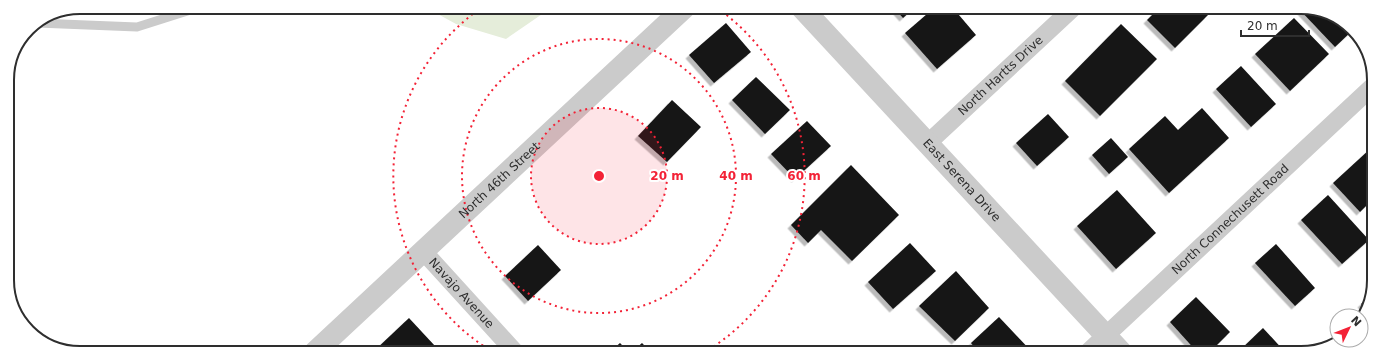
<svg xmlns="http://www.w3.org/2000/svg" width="1381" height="360" font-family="'DejaVu Sans',sans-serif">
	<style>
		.green { fill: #e5edda }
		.building { fill: #151515; filter: url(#shadow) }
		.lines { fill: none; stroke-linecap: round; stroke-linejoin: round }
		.service { stroke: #cbcbcb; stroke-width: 9 }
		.minor { stroke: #cbcbcb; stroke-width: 18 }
		.tertiary { stroke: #cbcbcb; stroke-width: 22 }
		.ring { fill: none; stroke: #f32236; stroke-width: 2; stroke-dasharray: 2 4 }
		.labels { text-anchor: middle; stroke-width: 4; stroke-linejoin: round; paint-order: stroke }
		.street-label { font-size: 12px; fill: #2e2e2e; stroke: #fff }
		.rim { fill: none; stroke: #2e2e2e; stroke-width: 2 }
		.centre { fill: #f32236; stroke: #fff; stroke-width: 2 }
		.ring-label { font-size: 12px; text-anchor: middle; font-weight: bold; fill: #f32236; stroke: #fff; stroke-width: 4; stroke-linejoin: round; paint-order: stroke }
	</style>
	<defs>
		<filter id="shadow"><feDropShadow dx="-3.5" dy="3.5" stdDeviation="0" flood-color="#0004"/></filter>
	</defs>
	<rect width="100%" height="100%" fill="#fff"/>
	<path class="green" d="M425,7L551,8L506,39L456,24Z"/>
	<path class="building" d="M894,8H914L903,18Z
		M934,8H953L976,35L937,69L905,33Z
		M1159,8H1202L1208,15L1175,48L1147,20Z
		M1298,8H1315L1353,30L1335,47Z
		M1294,18L1329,54L1290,91L1255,54Z
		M726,23L751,52L714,83L689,55Z
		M1121,24L1157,59L1100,116L1065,81Z
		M1241,66L1276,104L1251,127L1216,89Z
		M756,77L790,110L765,134L732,100Z
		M672,100L701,127L667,162L638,136Z
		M1202,108L1229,138L1169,193L1129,149L1165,116L1178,130Z
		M1048,114L1069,137L1037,166L1016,143Z
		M807,121L831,146L795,179L771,154Z
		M1111,138L1128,157L1109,174L1092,155Z
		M1370,149L1373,151V199L1360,212L1333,183Z
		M851,165L899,215L852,261L821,230L808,243L791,225Z
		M1117,190L1156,233L1116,269L1077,226Z
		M1328,195L1369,240L1342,264L1301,220Z
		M910,243L936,271L893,309L868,282Z
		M1276,244L1315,288L1295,306L1255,263Z
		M538,245L561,270L528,301L505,276Z
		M956,271L989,308L955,341L919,306Z
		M1372,294L1365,308L1361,304Z
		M1196,297L1230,332L1209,353H1198L1170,322Z
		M999,317L1033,353H979L971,343Z
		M409,318L435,346L428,352H373Z
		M1263,328L1286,353H1237Z
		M620,343L629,352H610Z
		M642,343L651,352H632Z"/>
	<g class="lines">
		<path class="service" d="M37,23L137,27L200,7"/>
		<g class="minor">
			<path id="s1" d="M928,143L1073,8"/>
			<path id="s2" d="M423,251L515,352"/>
			<path id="s3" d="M1087,353L1373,86"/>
		</g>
		<g class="tertiary">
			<path id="s4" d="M802,8L1122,353"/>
			<path id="s5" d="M315,352L684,8"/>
		</g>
	</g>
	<circle cx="599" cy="176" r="68" fill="#f32236" fill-opacity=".12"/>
	<g class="ring">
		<circle cx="599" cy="176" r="68"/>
		<circle cx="599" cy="176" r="137"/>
		<path d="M493 352A205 205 0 0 1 481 8M717 8A205 205 0 0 1 705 352"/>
	</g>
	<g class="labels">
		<g class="street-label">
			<text dy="4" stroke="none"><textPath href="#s1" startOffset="99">North Hartts Drive</textPath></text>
			<text dy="4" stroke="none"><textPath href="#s5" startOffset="252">North 46th Street</textPath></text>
			<text dy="4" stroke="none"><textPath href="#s4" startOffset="235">East Serena Drive</textPath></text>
			<text dy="4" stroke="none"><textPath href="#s3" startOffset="196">North Connechusett Road</textPath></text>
			<text dy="4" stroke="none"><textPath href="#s2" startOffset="57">Navajo Avenue</textPath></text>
		</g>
	</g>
	<path d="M0 0H1381V360H0ZM80 14H1301A66 66 0 0 1 1367 80V280A66 66 0 0 1 1301 346H80A66 66 0 0 1 14 280V80A66 66 0 0 1 80 14Z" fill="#fff" fill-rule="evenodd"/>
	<path class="rim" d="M80 14H1301A66 66 0 0 1 1367 80V280A66 66 0 0 1 1301 346H80A66 66 0 0 1 14 280V80A66 66 0 0 1 80 14Z"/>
	<circle cx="599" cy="176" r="6" class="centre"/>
	<g class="ring-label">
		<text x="667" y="180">20 m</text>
		<text x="736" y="180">40 m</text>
		<text x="804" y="180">60 m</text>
	</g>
	<g transform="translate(1349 328) rotate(47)"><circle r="19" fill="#ffffff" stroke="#ababab"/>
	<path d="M0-3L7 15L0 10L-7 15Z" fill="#f32236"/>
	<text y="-6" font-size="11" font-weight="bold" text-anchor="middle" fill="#2e2e2e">N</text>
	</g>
	<path d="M1241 30v6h68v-6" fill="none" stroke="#2e2e2e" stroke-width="2"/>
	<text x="1247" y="30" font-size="12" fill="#2e2e2e" stroke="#ffffff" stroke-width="3" paint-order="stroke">20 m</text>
</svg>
